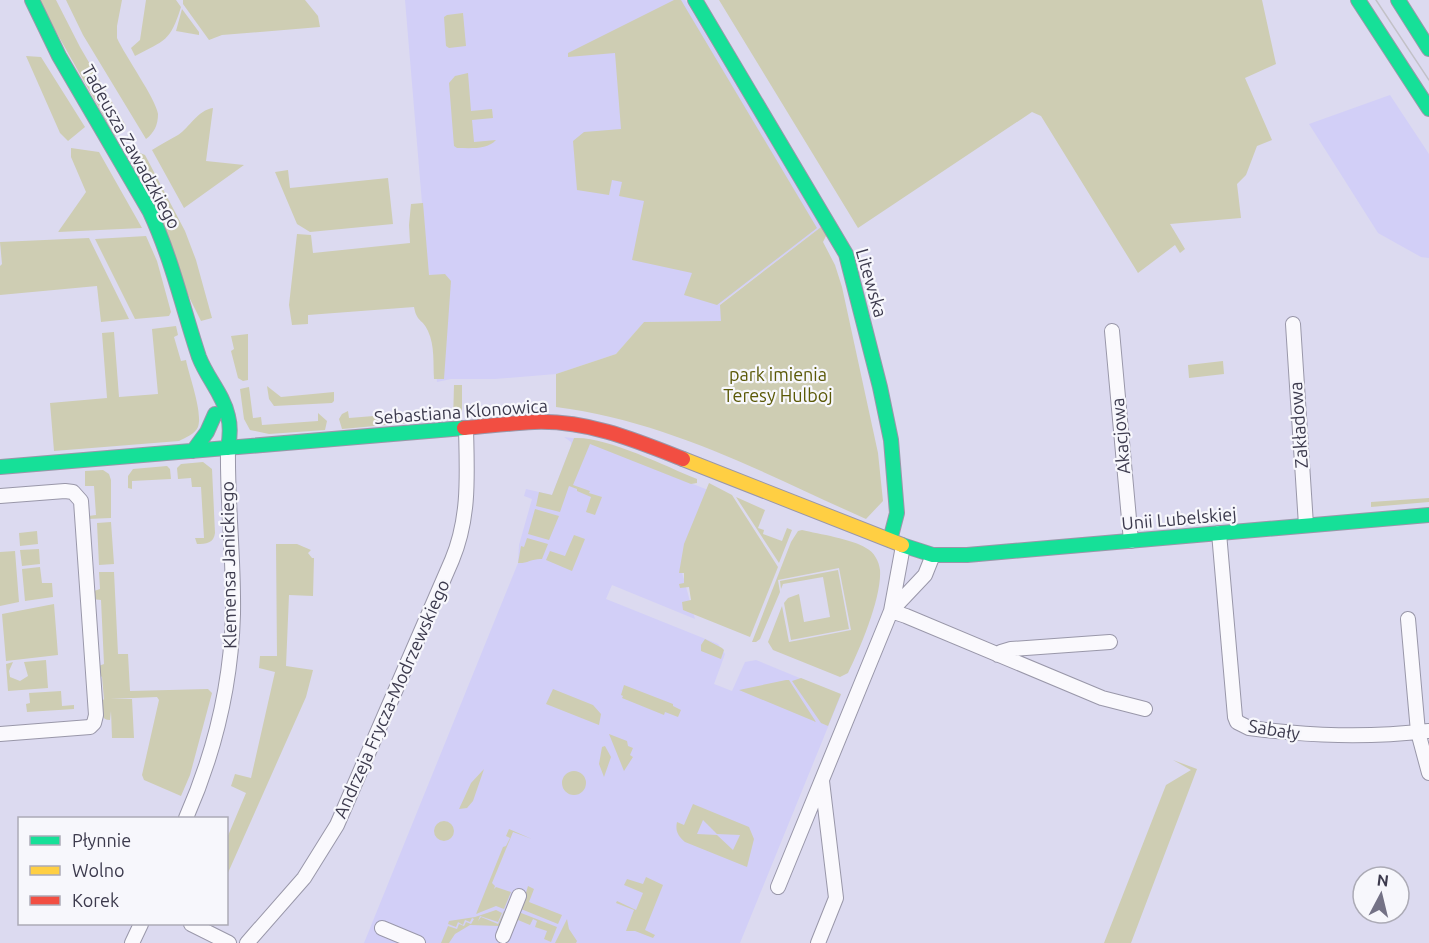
<svg xmlns="http://www.w3.org/2000/svg" width="1429" height="943" font-family="Ubuntu,sans-serif">
	<style>
		.built { fill: #d2cff7 }
		.green { fill: #cecdb3; fill-rule: evenodd }
		.lines { fill: none; stroke-linecap: round; stroke-linejoin: round }
		.street-casing { stroke: #9997a9; stroke-width: 16 }
		.fast-casing { stroke: #9997a9; stroke-width: 16 }
		.slow-casing { stroke: #9997a9; stroke-width: 16 }
		.jam-casing { stroke: #9997a9; stroke-width: 16 }
		.street { stroke: #faf9fd; stroke-width: 14 }
		.fast { stroke: #16e098; stroke-width: 14 }
		.slow { stroke: #ffcf43; stroke-width: 14 }
		.jam { stroke: #f24e42; stroke-width: 14 }
		.tram { stroke: #c2c1c7; stroke-width: 1.5 }
		.labels { text-anchor: middle; stroke-width: 4.5; stroke-linejoin: round; paint-order: stroke }
		.street-label { font-size: 18px; fill: #3c3a4d; stroke: #f7f7fc }
		.park-label { font-size: 18px; fill: #5b5907; stroke: #f7f7fc }
	</style>
	<rect width="100%" height="100%" fill="#dcdaf0"/>
	<path class="built" d="M405,0H685L821,227L720,304L722,321L644,322L616,354L556,374L495,379H451L437,382Z
		M1390,95L1429,154V258L1421,257L1378,233L1309,124Z
		M564,437L580,439L713,492L681,569L695,619L612,585L606,599L718,644L725,654L714,684L732,691L745,662L756,660L841,695L740,943H364L518,563L519,545L532,499L524,496L526,489L552,495L571,446V442Z"/>
	<path class="green" d="M38,0H56L80,47L126,126V128L115,136Z
		M66,0H122L117,26V38C125,56 156,99 158,114C158,125 154,133 146,139L83,35Z
		M146,0H176L181,7C170,42 165,40 135,56L131,48L140,40Z
		M183,0H305L318,16L320,27L222,35L209,40L183,4Z
		M674,0H681L817,228L717,305L684,295L692,273L632,260L644,201L619,196L622,182L612,180L609,195L577,190L573,141L584,132L621,129L615,53L568,57V53Z
		M719,0H1262L1276,64L1245,78L1272,140L1257,146L1246,175L1237,184L1241,218L1170,224L1185,249L1180,253L1175,245L1138,273L1041,116L1032,112L858,228Z
		M182,9L199,32V35L176,31Z
		M463,13L466,46L449,48L446,46L444,17L447,15Z
		M26,56L41,57L85,127L68,141L60,133Z
		M468,73L471,111L492,109L493,118L472,120L474,142L496,140C487,150 470,148 457,148L454,146L449,83L455,76Z
		M213,108L206,161L244,165L184,208L152,150C160,145 169,140 178,135C190,127 198,110 213,108Z
		M71,148L99,152L142,228L58,232L86,192L71,157Z
		M140,153L145,155L185,231L196,260L212,318L201,321L190,299L131,161L133,157Z
		M288,170L290,188L388,178L393,224L310,232L297,224L275,172Z
		M423,203L429,275L445,274L451,281L444,379H434C433,364 435,346 428,331C423,319 417,323 414,307L308,315V324L292,325L289,305L297,234L311,235L313,253L410,243L409,225L411,204Z
		M821,227L827,234L823,242L835,265L842,287L878,453L883,501L866,519C765,474 668,421 556,407V374L616,354L644,322L721,321L720,305Z
		M146,236L157,261L171,312L169,316L135,319L95,239Z
		M89,238L129,319L101,322L97,286L0,295V266L2,264L0,242Z
		M176,326L178,335L174,337L181,361L186,360C189,376 203,412 198,427C195,434 185,438 179,441L54,451L50,403L107,398L102,333L114,332L119,397L158,394L152,329Z
		M248,334V380L243,381L238,378L231,351L234,349L231,336Z
		M1223,361L1224,374L1189,378L1188,365Z
		M454,385H462V419L453,421Z
		M267,386L281,397L334,392V401L332,403L274,406L269,399Z
		M249,387L253,418L261,417L262,425L318,421V413L327,421L325,430L269,434L250,430L244,419L240,389Z
		M348,411L349,418L423,412L418,422L342,429L339,419L342,414Z
		M574,438C606,436 665,466 697,479V483L691,484L590,444L573,485L590,491L589,493L602,497L595,515L586,512L591,497L577,491V489L569,486L560,512L536,506L539,492L552,495Z
		M203,462L212,469L215,533C214,543 206,544 197,544L195,538H204L201,487H192L191,478L178,479L177,468L181,464Z
		M167,466L170,469L171,479L132,481V489L128,488V476L133,469Z
		M103,470L109,474L111,480V518L87,519L88,516L96,515L94,486H85V471Z
		M709,483L732,495L778,567L750,637L683,610L682,602L691,600L689,587L680,588L679,584L684,583V573H679L684,544Z
		M736,497L765,510L758,528L764,530L763,534L782,541L787,528L792,530L779,563Z
		M1429,498V502L1371,507V502Z
		M535,509L559,516L549,540L528,534Z
		M111,522L114,564L99,565L97,523Z
		M802,530C819,534 852,539 866,548C874,552 879,561 880,570C882,597 860,649 848,673L840,677L773,650L768,642L782,606L789,642L851,630L839,568L778,580L780,592L760,639L756,642H752L791,542L798,531Z
		M37,531L38,544L20,546L19,533Z
		M574,535L585,539L572,571L546,560L550,551L565,556Z
		M527,538L548,544L542,559C533,558 526,564 518,563L521,546L524,547Z
		M276,544H297L311,550L308,553L312,558H314L313,596L289,595L286,666L313,670L306,697L227,875V838L246,793L231,786L235,774L251,778L275,672L259,668L260,656H277Z
		M39,549L40,564L22,566L20,550Z
		M15,551L19,602L0,606V552Z
		M40,567L42,583H52L53,597L25,601L22,569Z
		M838,570L849,629L791,640L784,603L788,598L799,594L804,622L830,617L823,577L783,584L781,589L780,581Z
		M99,572H114L118,654H128L130,691L208,689L212,693L190,775L181,796L144,780L142,775L159,700L157,697L110,699H132L134,738H112L111,711L110,720C101,720 101,712 100,704L104,699L102,677L97,673L96,667L104,664L101,600L92,599L91,592L100,589Z
		M54,604L58,655L6,661L2,614Z
		M705,639L722,648L724,650L721,659L701,651V645Z
		M46,660L48,688L8,691L6,664L13,662L9,671L10,677L20,681L28,676L24,662Z
		M801,678L841,694L828,726L821,723L792,681Z
		M789,680L816,722L739,690L786,680Z
		M624,685L673,704V706L681,710L678,717L665,712L664,715L622,698L623,696L621,695Z
		M553,689L593,705L601,714L599,725L546,704Z
		M61,691L62,706L74,705V709L27,712L26,704L30,703L29,693Z
		M609,734L627,741L628,746L633,748L630,755L633,757L624,771Z
		M605,746L611,757L604,777L599,764L602,747Z
		M1173,760L1197,769L1131,943H1104L1166,785L1191,770Z
		M484,769L473,801L467,808L459,809L471,783Z
		M562 783a12 12 0 1 1 24 0a12 12 0 1 1-24 0Z
		M693,804L749,827L754,839L747,867L685,842C678,836 675,831 677,822L684,825ZM703,820L717,834L740,835L733,850L717,835L697,834Z
		M434 831a10 10 0 1 1 20 0a10 10 0 1 1-20 0Z
		M509,829L532,839L513,832L492,883L495,886L494,889L496,887L511,892L504,909L496,906L476,914L503,847L506,846L510,838L506,836Z
		M646,877L663,885L645,930L655,935L653,938L635,931H626L634,910L616,903L617,901L636,910L643,893L624,885L627,879L643,884Z
		M528,886L534,889L529,902L562,915L558,924L521,909Z
		M496,910L502,913L498,922L480,916L478,921L481,917L498,924L504,911L507,912L499,926L470,925L455,934L449,943H441L448,926L457,929L459,924L464,926L466,922L471,924L474,919L472,918L470,922L465,920L463,925L458,922L456,927L448,924L449,921L475,917Z
		M516,911L557,927L551,942L544,939L547,931L535,927L537,921L533,919L530,925L518,920L515,927L510,925Z
		M567,919L569,929L577,941L576,943H555Z"/>
	<g class="lines">
		<defs>
			<path id="street" d="M1293,324L1306,525
				M1112,331L1131,541
				M0,496L65,491L73,492L81,501L96,715L94,723L90,727L0,734
				M1219,533L1235,717L1237,722L1249,728C1312,736 1365,738 1429,731
				M891,611L906,616L1102,698L1145,709
				M891,611L925,575L933,555
				M1408,619L1418,732L1429,773
				M998,655L1001,652L1011,649L1110,642
				M186,818C215,752 231,687 233,614C234,558 227,503 228,448
				M778,887L891,611L903,546
				M191,924L229,943
				M382,928L418,943
				M503,936L519,896
				M132,943L141,924
				M247,943L304,878L337,825L452,560C470,517 467,474 466,428
				M818,943L836,898L822,781"/>
			<path id="fast" d="M32,0L59,56L150,212C172,259 183,309 199,357C207,378 223,394 228,416C231,427 230,437 228,448
				M695,0L846,254L880,387L891,440L897,513L890,540
				M1358,0L1429,109
				M1398,0L1429,49
				M193,451L207,432L215,414
				M0,467L464,428
				M902,545L933,555H967L1429,515"/>
			<path id="slow" d="M683,459L902,545"/>
			<path id="jam" d="M464,428C488,426 511,423 534,422C587,420 635,440 683,459"/>
		</defs>
		<use href="#street" class="street-casing"/>
		<use href="#fast" class="fast-casing"/>
		<use href="#slow" class="slow-casing"/>
		<use href="#jam" class="jam-casing"/>
		<use href="#street" class="street"/>
		<use href="#fast" class="fast"/>
		<use href="#slow" class="slow"/>
		<use href="#jam" class="jam"/>
		<path class="tram" d="M1376,0L1429,80"/>
	</g>
	<g class="labels">
		<g class="street-label">
			<text transform="translate(131 147) rotate(61)" y="6">Tadeusza Zawadzkiego</text>
			<text transform="translate(871 283) rotate(74)" y="6">Litewska</text>
			<text transform="translate(461 412) rotate(-4)" y="6">Sebastiana Klonowica</text>
			<text transform="translate(1299 425) rotate(-94)" y="6">Zakładowa</text>
			<text transform="translate(1121 436) rotate(-95)" y="6">Akacjowa</text>
			<text transform="translate(1179 519) rotate(-5)" y="6">Unii Lubelskiej</text>
			<text transform="translate(229 565) rotate(-91)" y="6">Klemensa Janickiego</text>
			<text transform="translate(392 699) rotate(-66)" y="6">Andrzeja Frycza-Modrzewskiego</text>
			<text transform="translate(1274 730) rotate(9)" y="6">Sabały</text>
		</g>
		<g class="park-label">
			<text x="778" y="381">park imienia<tspan x="778" dy="21">Teresy Hulboj</tspan></text>
		</g>
	</g>
	<rect x="18" y="817" width="210" height="108" fill="#f7f7fc" stroke="#acabb6" stroke-width="1.5"/>
	<rect x="30" y="836" width="30" height="9" fill="#16e098" stroke="#acabb6" stroke-width="1.5"/>
	<text x="72" y="847" font-size="18" fill="#3c3a4d">Płynnie</text>
	<rect x="30" y="866" width="30" height="9" fill="#ffcf43" stroke="#acabb6" stroke-width="1.5"/>
	<text x="72" y="877" font-size="18" fill="#3c3a4d">Wolno</text>
	<rect x="30" y="896" width="30" height="9" fill="#f24e42" stroke="#acabb6" stroke-width="1.5"/>
	<text x="72" y="907" font-size="18" fill="#3c3a4d">Korek</text>
	<g transform="translate(1381 895) rotate(7)"><circle r="28" fill="#f7f7fc" stroke="#acabb6" stroke-width="1.5"/>
	<path d="M0-4.5L10 22L0 15L-10 22Z" fill="#747286"/>
	<text y="-9" font-size="16" font-weight="bold" text-anchor="middle" fill="#3c3a4d">N</text>
	</g>
</svg>
